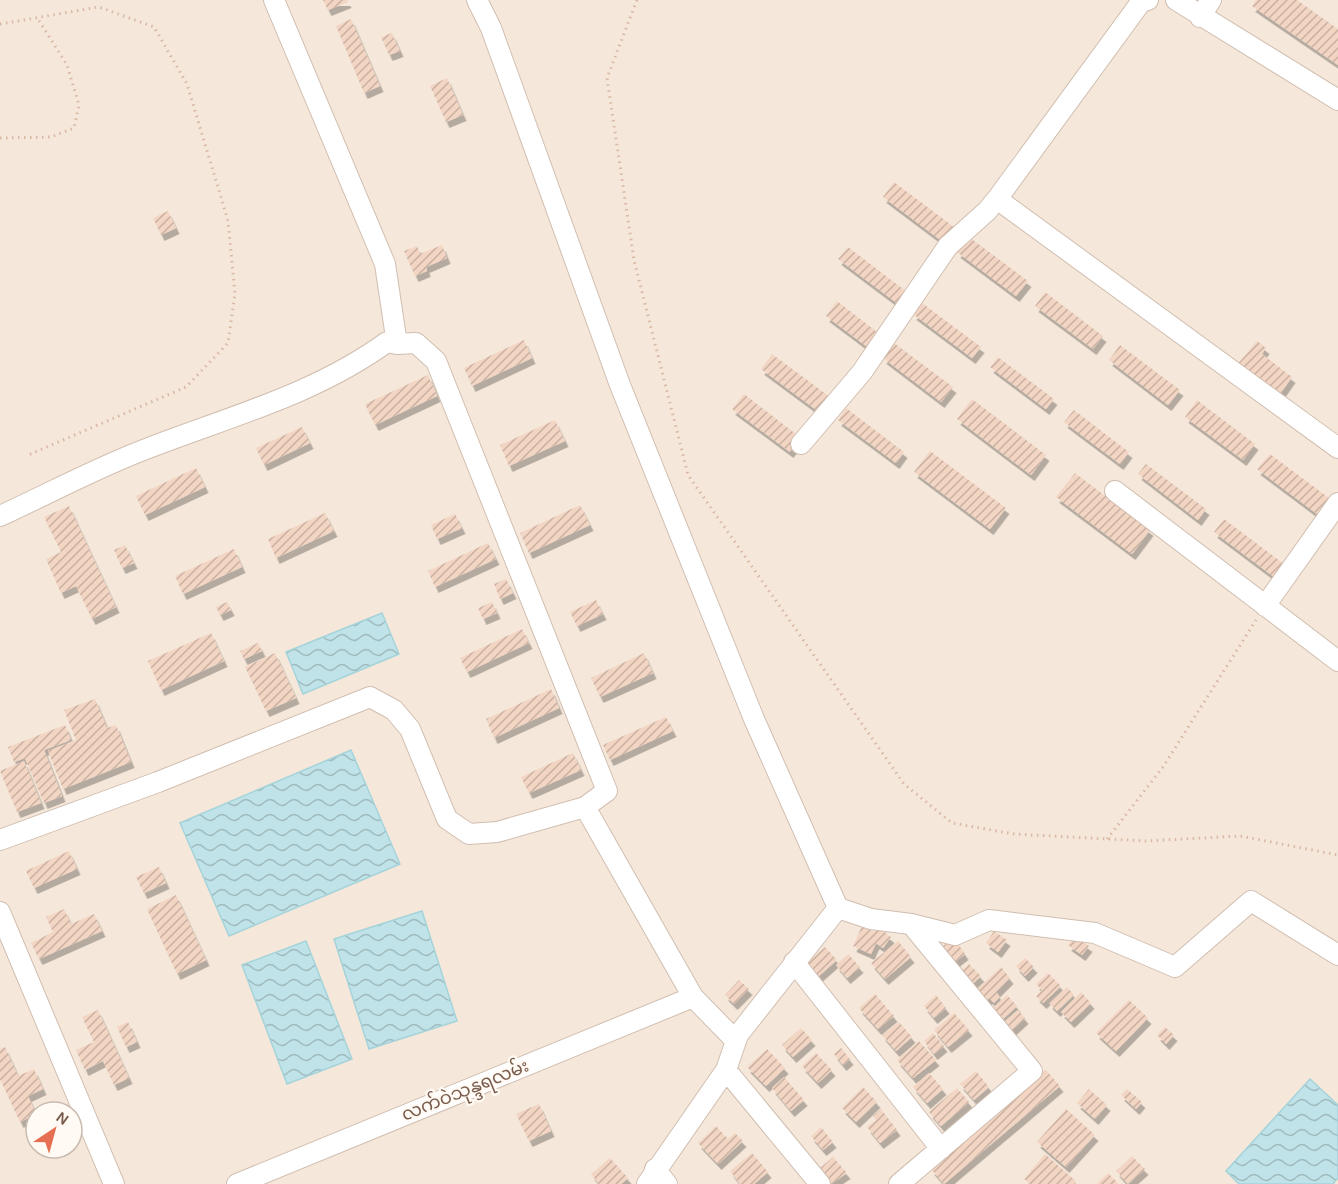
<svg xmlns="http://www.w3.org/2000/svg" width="1338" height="1184" font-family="Karla,'Noto Sans Myanmar',sans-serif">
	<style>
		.residential { fill: #f5e8da; fill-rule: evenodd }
		.water { fill: url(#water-waves); stroke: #a5d3da; stroke-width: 1.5 }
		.building { fill: url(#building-hatch); filter: url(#shadow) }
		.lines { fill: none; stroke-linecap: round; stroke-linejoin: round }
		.minor-casing { stroke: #d1beb0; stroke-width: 22 }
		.path { stroke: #d9b8a5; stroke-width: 3; stroke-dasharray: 1.5 4.5; stroke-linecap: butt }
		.minor { stroke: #fff; stroke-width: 20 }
		.labels { text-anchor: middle; stroke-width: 4.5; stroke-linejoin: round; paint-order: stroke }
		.street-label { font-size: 18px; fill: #7a5c4d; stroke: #fffaf3 }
	</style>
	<defs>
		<pattern id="water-waves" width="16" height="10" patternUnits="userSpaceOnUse" patternTransform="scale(1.5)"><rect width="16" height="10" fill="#bfe3e8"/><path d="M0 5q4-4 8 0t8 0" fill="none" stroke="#a0bbbe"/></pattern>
		<pattern id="building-hatch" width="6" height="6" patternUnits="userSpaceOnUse" patternTransform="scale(1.5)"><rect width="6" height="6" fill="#f3d5c3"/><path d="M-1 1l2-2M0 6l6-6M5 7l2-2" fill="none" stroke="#cab0a1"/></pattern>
		<filter id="shadow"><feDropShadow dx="3.5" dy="6" stdDeviation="0" flood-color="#0004"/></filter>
	</defs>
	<rect width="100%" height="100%" fill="#fdf6ec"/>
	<path class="residential" d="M0,0H1338V1184H0ZM36,1112H72V1148H36Z"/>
	<path class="water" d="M382,613L399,654L303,694L286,652Z
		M351,750L400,864L229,936L180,823Z
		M422,911L457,1021L369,1049L334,939Z
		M306,941L352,1059L287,1084L242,965Z
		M1310,1079L1338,1105V1178L1333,1184H1239L1226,1171Z"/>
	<path class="building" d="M323,0H347L348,2L328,10Z
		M1256,0H1297L1338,29V65L1252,6Z
		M351,19L380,86L364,93L336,26Z
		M392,33L400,51L389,55L381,37Z
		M447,78L463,115L446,122L430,86Z
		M894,182L954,227L943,242L883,197Z
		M168,211L176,228L161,235L153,218Z
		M969,237L1028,281L1016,296L957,252Z
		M442,245L447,258L426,267L427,271L415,276L404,251L417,246L420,254Z
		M848,247L907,292L898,304L838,259Z
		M1045,292L1103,336L1093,349L1035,306Z
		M837,301L877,332L866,346L826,316Z
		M922,303L981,347L972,358L913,314Z
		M524,340L532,358L472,386L464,368Z
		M1257,341L1266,348L1262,354L1292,377L1278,397L1236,366Z
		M894,343L953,387L941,402L883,358Z
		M1120,345L1180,390L1168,405L1109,360Z
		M772,354L830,397L819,412L761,369Z
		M998,357L1054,399L1046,409L990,367Z
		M428,375L437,396L375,425L365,404Z
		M744,394L801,438L790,452L732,409Z
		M972,399L1046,455L1031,475L957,419Z
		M1197,400L1255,444L1243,460L1185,417Z
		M846,408L904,452L896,463L838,420Z
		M1074,410L1129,452L1120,464L1064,422Z
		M555,420L565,441L509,466L500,445Z
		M302,427L310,443L264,465L256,448Z
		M930,451L1006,508L990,529L914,472Z
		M1270,454L1329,498L1317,514L1257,469Z
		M1146,464L1206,509L1198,520L1138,474Z
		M196,468L205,487L145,515L136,496Z
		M1075,473L1150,530L1132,554L1056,497Z
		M580,505L590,525L529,553L520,533Z
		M69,506L116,607L92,619L76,586L61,593L46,559L61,552L44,517Z
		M325,513L334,531L276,558L268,539Z
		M455,514L462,528L437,539L431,525Z
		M1224,519L1284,564L1274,577L1214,532Z
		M488,543L496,559L435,587L428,571Z
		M125,545L134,563L122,568L114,550Z
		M234,549L242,567L183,594L175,576Z
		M506,579L513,593L500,599L494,584Z
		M596,600L603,614L577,626L570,612Z
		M227,602L231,610L220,615L216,607Z
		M492,602L497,613L483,619L478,608Z
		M522,629L529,643L467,672L460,658Z
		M211,633L224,661L161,690L148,661Z
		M258,643L262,651L244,659L240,651Z
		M275,653L296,698L266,711L245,667Z
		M644,653L653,673L600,697L591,678Z
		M551,689L559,708L494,738L486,719Z
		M95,699L107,728L116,725L131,762L63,789L48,751L76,740L64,710Z
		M666,717L673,731L610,760L603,745Z
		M65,725L71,740L44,750L62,796L44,803L25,758L14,762L8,747Z
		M573,753L581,770L529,793L521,777Z
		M24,761L41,803L17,812L0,771Z
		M69,851L77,869L34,888L26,871Z
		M159,867L166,883L144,893L136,877Z
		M176,895L206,960L177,974L147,909Z
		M64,909L71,924L94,914L102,931L39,959L31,943L53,932L46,917Z
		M862,926L874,932L878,927L891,937L883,948L876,943L871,954L853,946Z
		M994,931L1007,940L998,952L986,943Z
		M1075,936L1089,946L1082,955L1068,945Z
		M954,938L965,954L951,965L939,949Z
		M898,941L911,957L885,979L871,963Z
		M825,947L837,960L812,982L800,969Z
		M848,954L860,967L847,978L836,965Z
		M1025,958L1034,967L1025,976L1016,966Z
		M969,964L981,976L969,987L957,975Z
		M1001,967L1010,978L996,992L1000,997L994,1003L989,998L981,1006L971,995Z
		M1048,973L1061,986L1043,1003L1036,996L1042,990L1036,984Z
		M739,980L749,989L734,1004L725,995Z
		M1067,987L1074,995L1057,1011L1049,1003Z
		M1081,992L1091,1003L1071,1022L1061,1012Z
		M875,994L894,1016L878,1029L859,1008Z
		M936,995L946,1008L934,1018L924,1006Z
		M1007,995L1017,1006L1003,1019L993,1008Z
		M1129,1000L1148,1018L1116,1051L1096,1033Z
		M98,1010L129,1078L114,1085L103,1061L85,1070L76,1050L94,1042L82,1017Z
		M1018,1010L1025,1018L1012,1030L1004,1022Z
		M954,1013L969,1030L948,1047L934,1030Z
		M128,1022L137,1042L126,1047L117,1027Z
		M899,1022L912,1037L896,1051L882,1035Z
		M1165,1027L1174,1035L1166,1044L1157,1035Z
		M801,1028L812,1040L793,1057L782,1045Z
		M933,1033L944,1046L934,1054L924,1041Z
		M919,1041L936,1060L913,1078L897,1060Z
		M5,1047L18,1076L34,1069L43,1089L28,1096L36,1114L20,1122L0,1079V1049Z
		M841,1048L850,1059L843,1065L834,1054Z
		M767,1049L785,1068L766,1086L747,1067Z
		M816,1053L832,1070L818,1083L802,1066Z
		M1046,1070L1060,1086L944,1184L931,1169Z
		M976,1071L989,1087L974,1100L960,1084Z
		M929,1073L943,1089L927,1103L913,1087Z
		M784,1077L804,1100L791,1111L772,1088Z
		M863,1087L877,1102L856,1122L842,1108Z
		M957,1088L969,1102L941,1126L929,1112Z
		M1089,1089L1107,1105L1095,1119L1077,1103Z
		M1127,1089L1142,1102L1136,1109L1121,1095Z
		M539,1104L551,1131L529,1141L516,1114Z
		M881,1109L897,1130L880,1143L867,1127L876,1120L873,1116Z
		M1066,1109L1095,1135L1066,1167L1037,1142Z
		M716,1126L728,1139L735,1133L743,1141L718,1164L698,1143Z
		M821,1127L833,1142L823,1150L811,1136Z
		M752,1153L768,1172L754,1184H740L730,1171Z
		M1045,1154L1076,1181L1074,1184H1030L1024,1179Z
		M1132,1156L1145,1169L1128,1184L1116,1171Z
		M833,1157L847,1173L831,1184L819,1169Z
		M610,1158L628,1178L621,1184H599L591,1174Z
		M1108,1173L1119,1184H1097Z"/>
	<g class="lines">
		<defs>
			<path id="minor" d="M477,0L491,28L620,385L754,719L838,908L871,919L911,924L955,935L989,920L1095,933L1175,967L1251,901L1338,955
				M1148,0L1141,2L997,199L1338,448
				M1176,0L1338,100
				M1200,17L1211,0
				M801,444L862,372L948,246L987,211L997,199
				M1115,491L1338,661
				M0,516C48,494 96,468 146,449C228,417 314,395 387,342L397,344L385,264L274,0
				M1265,606L1338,503
				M585,807L693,997L736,1041
				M0,840L158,782L370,697L394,710L410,729L447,819L469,834L497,832L585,807L607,791L436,361L416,343L397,344
				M0,912L114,1184
				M794,962L941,1149
				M726,1070L820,1184
				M655,1169L667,1184
				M237,1184L693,997
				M647,1184L726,1070L738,1035L838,908
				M899,1184L1032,1071L911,924"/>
		</defs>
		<use href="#minor" class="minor-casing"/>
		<path class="path" d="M637,0L607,78L634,260L688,475L904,784L952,823L1014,834L1146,841L1240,836L1338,855
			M0,24L99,7L154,27L187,84L228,221L235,294L228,343L186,387L26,456
			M0,138L51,137L74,128L79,105L67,65L38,19
			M1107,839L1163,767L1256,620"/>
		<use href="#minor" class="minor"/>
	</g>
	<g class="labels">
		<g class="street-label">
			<text transform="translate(465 1090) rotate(-22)" y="6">လက်ဝဲသုန္ဒရလမ်း</text>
		</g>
	</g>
	<g transform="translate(54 1130) rotate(36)"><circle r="28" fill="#fffaf3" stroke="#cabbb1" stroke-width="1.5"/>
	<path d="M0-4.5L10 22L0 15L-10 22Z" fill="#e76f51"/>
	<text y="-9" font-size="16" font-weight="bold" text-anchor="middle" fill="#7a5c4d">N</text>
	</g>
</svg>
